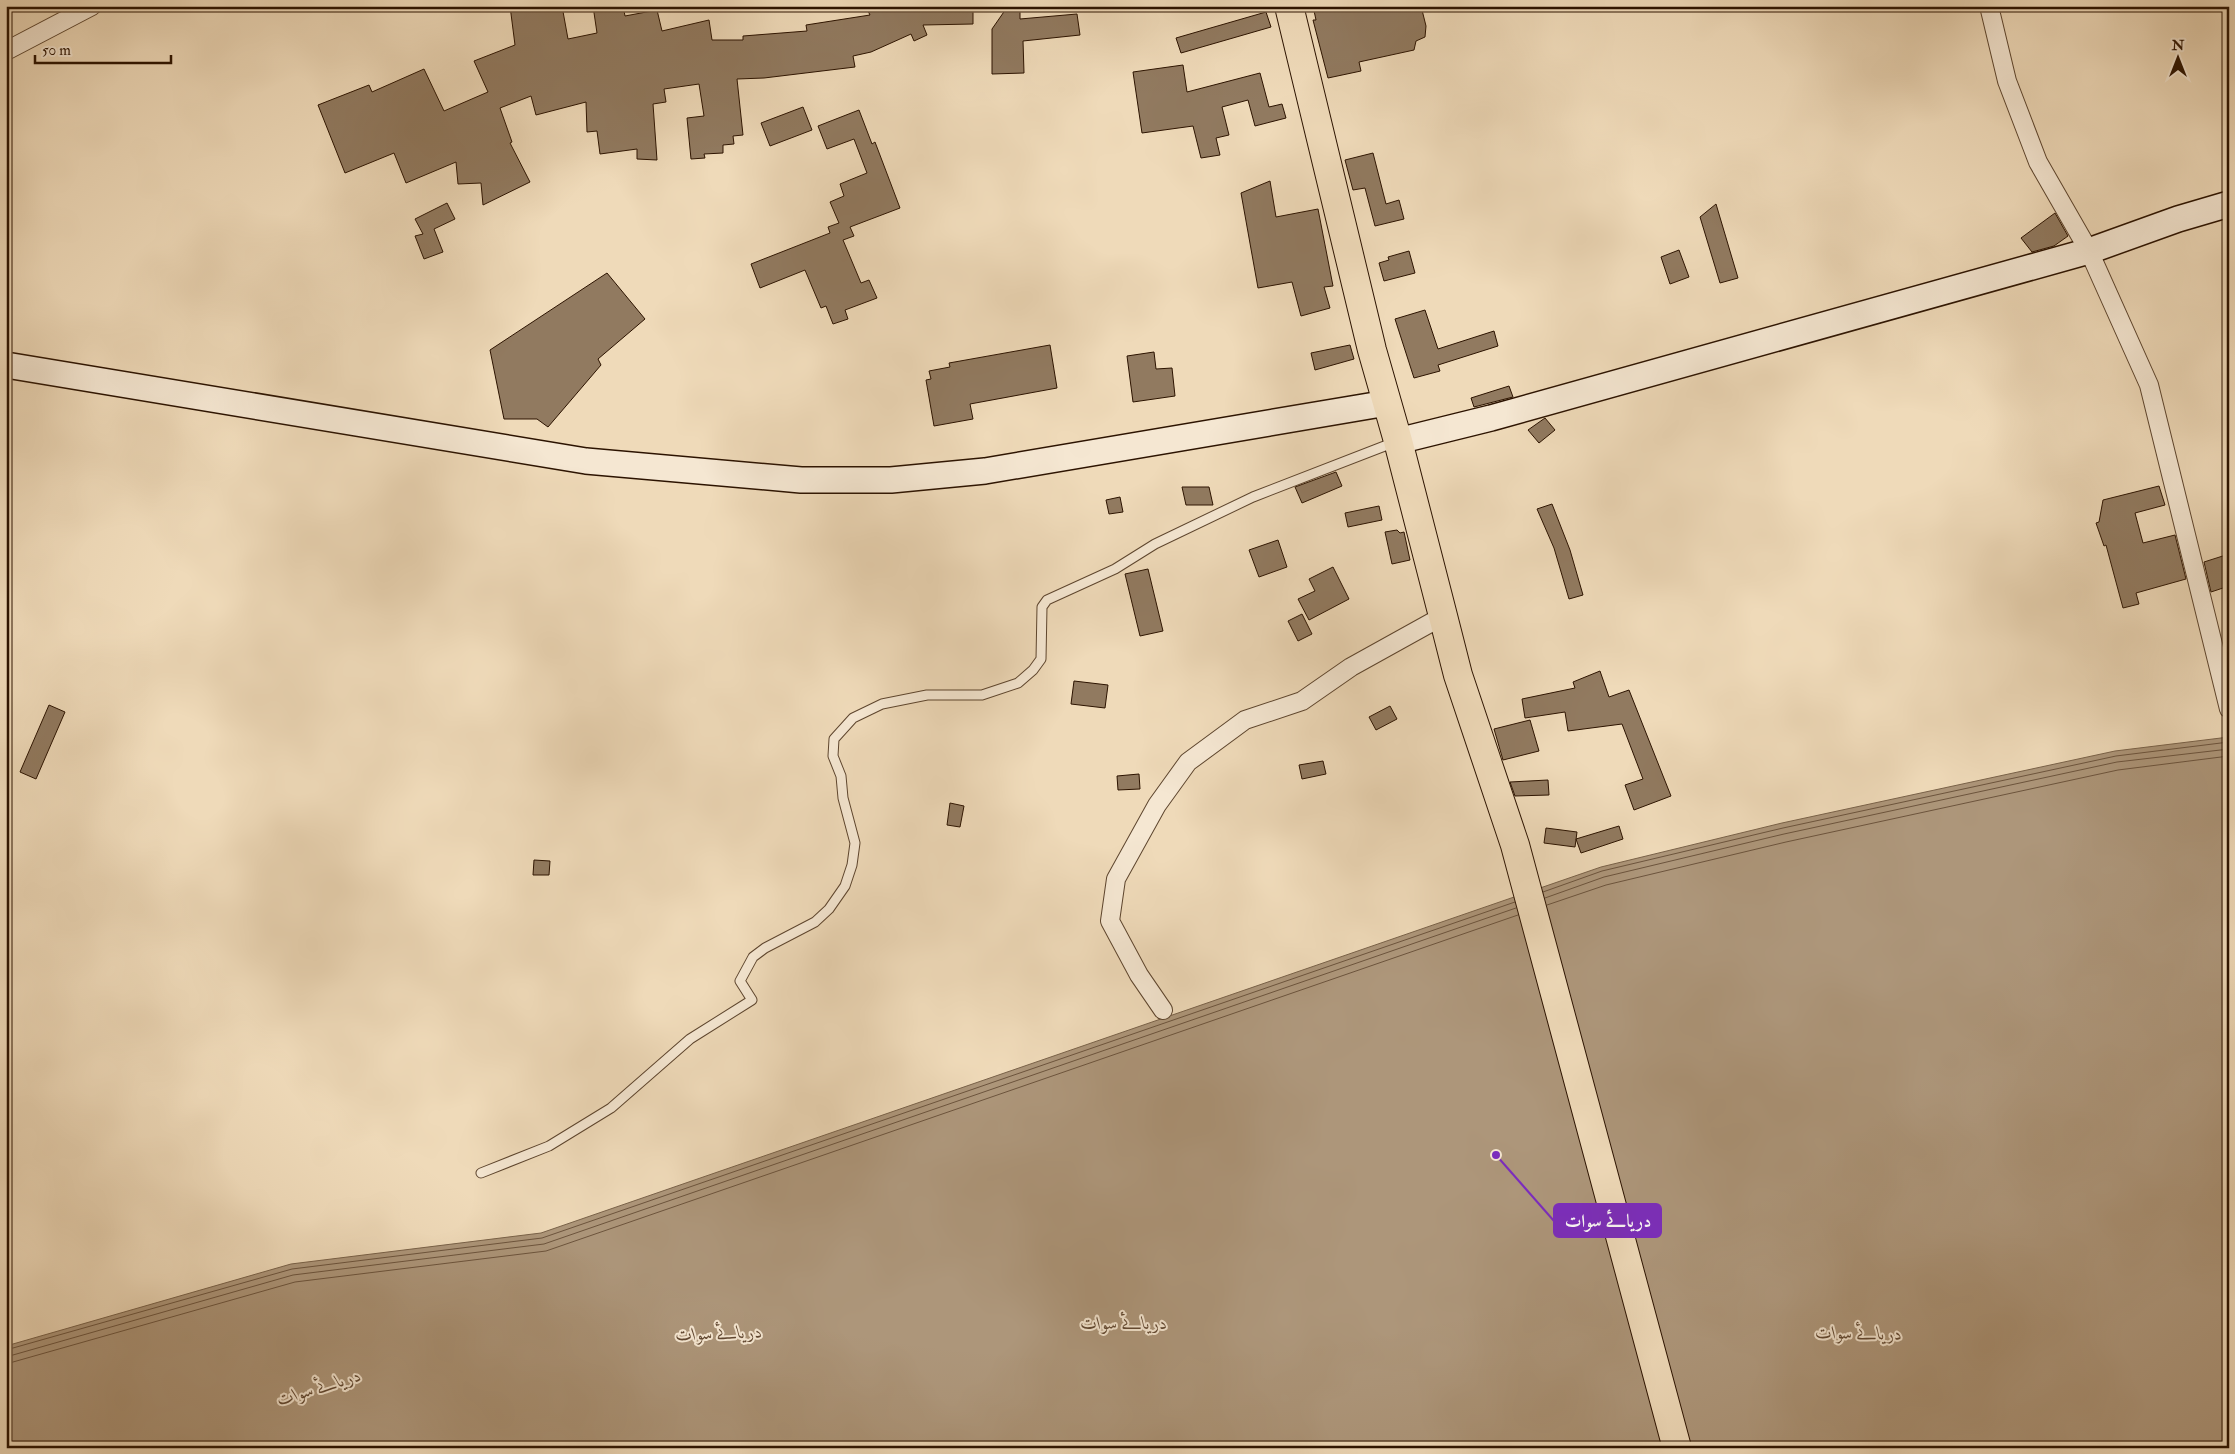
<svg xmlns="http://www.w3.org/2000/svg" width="2235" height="1454" font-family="'IM FELL Double Pica',Amiri,serif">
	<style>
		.water { fill: #ad967a; stroke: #796249 }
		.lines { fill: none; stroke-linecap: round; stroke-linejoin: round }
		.shore { stroke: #6c543d; stroke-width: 1 }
		.building { fill: #917a60; stroke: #2c1300 }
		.lane-casing { stroke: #5d452e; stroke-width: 11 }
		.street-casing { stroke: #5d452e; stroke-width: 20 }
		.secondary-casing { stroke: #2c1300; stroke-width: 28 }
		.primary-casing { stroke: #2c1300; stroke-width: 30 }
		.lane { stroke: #f5e7d2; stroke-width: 9 }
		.street { stroke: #f5e7d2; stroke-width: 18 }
		.secondary { stroke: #f5e7d2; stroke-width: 25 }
		.primary { stroke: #efdab9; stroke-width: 28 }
		.labels { text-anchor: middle; stroke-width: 4; stroke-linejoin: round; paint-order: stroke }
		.water-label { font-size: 18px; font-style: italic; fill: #604731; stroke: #f5e7d2 }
		.leader { fill: none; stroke: #7b2cbf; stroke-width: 2 }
		.callout-dot { fill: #7b2cbf; stroke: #f5e7d2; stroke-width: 2 }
		.callout { fill: #7b2cbf; stroke: #7b2cbf; stroke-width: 2 }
		.callout-label { font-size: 18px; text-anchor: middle; font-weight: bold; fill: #fff }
	</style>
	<rect width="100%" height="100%" fill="#efdab9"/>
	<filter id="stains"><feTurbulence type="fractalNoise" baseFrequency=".004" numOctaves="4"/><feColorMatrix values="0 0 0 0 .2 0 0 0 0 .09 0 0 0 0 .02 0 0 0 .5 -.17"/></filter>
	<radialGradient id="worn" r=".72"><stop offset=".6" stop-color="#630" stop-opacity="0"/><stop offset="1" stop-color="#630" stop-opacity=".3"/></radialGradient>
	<path class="water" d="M2229,737V1448H6V1346L291,1264L541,1233L1601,867L1782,823L2115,751Z"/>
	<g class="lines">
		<path class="shore" d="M1543,892L1602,871L1783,828L2116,756L2229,742
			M1545,898L1604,877L1784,834L2117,762L2229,749
			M1547,905L1606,885L1786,842L2118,770L2229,756
			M6,1350L292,1269L542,1238L1515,902
			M6,1357L293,1275L544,1244L1516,908
			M6,1364L295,1282L546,1251L1518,915"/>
	</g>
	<path class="building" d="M510,6H562L568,39L597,33L593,6H623L625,16L657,10L662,31L709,20L712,40H743V36L807,31L806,25L870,15L868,11L878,6H973V24L923,25L927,35L914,41L911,34L871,52L853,56L855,67L764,78L737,79L743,135L733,136L734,144L723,145V153L704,154L705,158L691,159L687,118L704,116L699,84L664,89L666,102L653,104L657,160L637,159V149L600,154L597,131L587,132L586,102L536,115L531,96L500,108L512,142L510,143L530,182L483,205L481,183L458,184L456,162L406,183L394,153L345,173L318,105L369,85L372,92L424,69L444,111L488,92L474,61L515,45Z
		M1008,6H1020V19L1077,14L1080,35L1023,41L1024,73L992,74V29Z
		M1313,6H1346V10L1362,6H1421L1426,26L1425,37L1416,41L1414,50L1359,62L1361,71L1328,78L1313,20H1316Z
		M1266,12L1271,27L1181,53L1176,38Z
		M1183,65L1187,92L1260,73L1269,107L1282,104L1286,118L1255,126L1248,100L1222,107L1229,135L1216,138L1220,155L1201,158L1193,126L1142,133L1133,72Z
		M803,107L812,130L770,146L761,123Z
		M859,110L872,144L875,142L900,208L850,227L854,236L843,240L861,283L869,280L877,298L845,310L848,319L833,324L826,306L821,308L805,270L760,288L751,264L830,233L828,227L839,223L830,202L844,196L840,184L867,173L854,139L827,149L818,126Z
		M1373,153L1386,204L1399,200L1404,219L1375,226L1365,188L1353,190L1345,160Z
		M1270,181L1276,217L1318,209L1333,286L1324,287L1330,308L1301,316L1292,282L1258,288L1241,193Z
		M447,203L455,219L434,229L443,252L424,259L415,236L423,234L415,219Z
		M1716,204L1738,278L1720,283L1700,217Z
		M2055,213L2068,236L2054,246L2032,252L2021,238Z
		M1679,250L1689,277L1670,284L1661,257Z
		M1409,251L1415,273L1384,281L1379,263L1389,260L1388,257Z
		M607,273L645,319L598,359L601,365L548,427L537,419H504L490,350Z
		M1425,310L1438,349L1494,331L1498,346L1438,365L1440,371L1414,378L1395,319Z
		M1050,345L1057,388L970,404L973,419L934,426L926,380L931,379L929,371L950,367L949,363Z
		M1350,345L1354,359L1315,370L1311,353Z
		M1154,352L1156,369L1172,368L1175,396L1133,402L1127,356Z
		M1509,386L1513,397L1474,407L1471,398Z
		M1545,418L1555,430L1539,443L1528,430Z
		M1336,472L1342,486L1302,503L1295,487Z
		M2159,486L2165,505L2135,513L2143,543L2175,535L2186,579L2136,593L2139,604L2123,608L2106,545L2104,546L2096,523L2099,522L2103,500Z
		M1182,487H1209L1213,505H1186Z
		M1120,497L1123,512L1109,514L1106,500Z
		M1552,504L1570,550L1583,595L1569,599L1554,548L1537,509Z
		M1379,506L1382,520L1348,527L1345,513Z
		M1397,530L1400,533L1404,532L1410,560L1392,564L1385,532Z
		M1278,540L1287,567L1259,577L1249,550Z
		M2229,554V586L2211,592L2204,562Z
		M1333,567L1349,599L1309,620L1298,599L1315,591L1309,579Z
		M1148,569L1163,631L1140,636L1125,574Z
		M1302,614L1312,634L1298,641L1288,621Z
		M1600,671L1609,697L1629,690L1671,796L1634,810L1625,785L1643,779L1622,724L1568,731L1565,712L1525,718L1522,699L1575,688L1573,682Z
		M1074,681L1108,685L1105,708L1071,704Z
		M49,705L65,712L36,779L20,772Z
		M1390,706L1397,719L1376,730L1369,717Z
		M1530,720L1539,751L1503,760L1494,729Z
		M1323,761L1326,774L1302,779L1299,765Z
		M1139,774L1140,789L1118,790L1117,776Z
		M1548,780L1549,795L1515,796L1510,782Z
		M950,803L964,806L960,827L947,825Z
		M1619,826L1623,839L1581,853L1576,839Z
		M1546,828L1577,832L1575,847L1544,843Z
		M534,860L550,861L549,875H533Z"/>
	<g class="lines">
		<defs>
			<path id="lane" d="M481,1173L549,1146L611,1108L690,1039L752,1000L740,981L753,957L765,948L815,922L829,909L845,886L852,865L855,843L843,798L841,776L833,756L834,739L853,718L882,704L927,695H982L1018,683L1033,670L1041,659L1042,607L1047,600L1115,569L1155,544L1253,497L1395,442"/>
			<path id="street" d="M1989,6L2007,81L2038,162L2089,251L2149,385L2229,709
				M6,51L92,6
				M1163,1010L1139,975L1110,921L1116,879L1157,805L1188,762L1245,720L1302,701L1351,667L1443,616"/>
			<path id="secondary" d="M6,365L586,461L801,480H891L985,471L1387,403
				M1398,441L1491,418L2089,251L2178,219L2229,204"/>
			<path id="primary" d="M1289,6L1372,350L1398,441L1443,616L1458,675L1515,845L1677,1448"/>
		</defs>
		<use href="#lane" class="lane-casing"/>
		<use href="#street" class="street-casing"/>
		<use href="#secondary" class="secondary-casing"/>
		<use href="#primary" class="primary-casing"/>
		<use href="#lane" class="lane"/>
		<use href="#street" class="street"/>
		<use href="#secondary" class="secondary"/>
		<use href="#primary" class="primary"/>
	</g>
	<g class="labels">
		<g class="water-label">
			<text x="1124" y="1329">دریائے سوات</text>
			<text transform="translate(719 1333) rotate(-2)" y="6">دریائے سوات</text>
			<text transform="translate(1859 1333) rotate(1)" y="6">دریائے سوات</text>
			<text transform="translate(319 1387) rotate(-17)" y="6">دریائے سوات</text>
		</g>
	</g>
	<path class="leader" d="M1496 1155L1554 1221"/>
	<circle class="callout-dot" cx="1496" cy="1155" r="5"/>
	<rect class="callout" x="1554" y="1204" width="107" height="33" rx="5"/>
	<g class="callout-label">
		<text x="1608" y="1227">دریائے سوات</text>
	</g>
	<rect width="2235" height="1454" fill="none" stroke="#efdab9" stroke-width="25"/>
	<rect x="8" y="8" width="2220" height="1439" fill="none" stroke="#2c1300" stroke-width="2.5"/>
	<rect x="12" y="12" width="2210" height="1429" fill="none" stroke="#2c1300"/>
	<g transform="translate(2178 58)" stroke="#f5e7d2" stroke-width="4" paint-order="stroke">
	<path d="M0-4L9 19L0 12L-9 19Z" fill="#2c1300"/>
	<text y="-8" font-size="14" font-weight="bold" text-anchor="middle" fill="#2c1300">N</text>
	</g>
	<path d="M35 55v8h136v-8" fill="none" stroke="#2c1300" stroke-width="2.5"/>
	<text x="42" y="55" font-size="15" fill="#2c1300" stroke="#f5e7d2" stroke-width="4" paint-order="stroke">50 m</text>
	<rect width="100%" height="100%" filter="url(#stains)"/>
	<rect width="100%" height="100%" fill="url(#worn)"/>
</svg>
